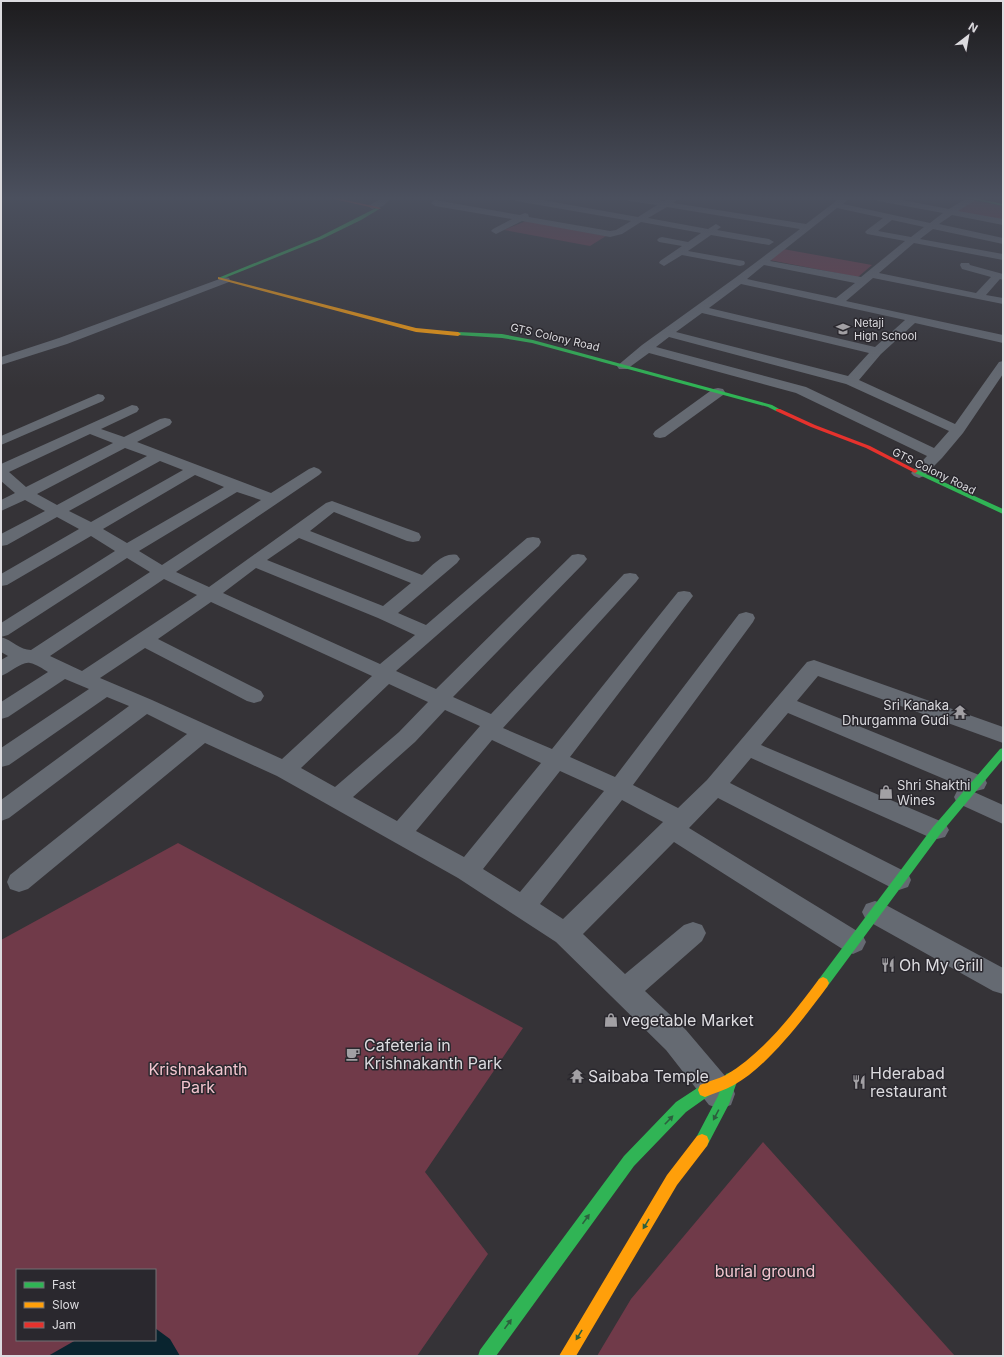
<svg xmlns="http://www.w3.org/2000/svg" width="1004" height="1357" font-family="Inter,sans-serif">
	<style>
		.green { fill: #703a49; fill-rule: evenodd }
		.water { fill: #09242f }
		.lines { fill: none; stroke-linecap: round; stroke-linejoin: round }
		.street { fill: #656a72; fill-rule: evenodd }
		.fast { fill: #30b455; fill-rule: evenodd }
		.slow { fill: #ff9f0a; fill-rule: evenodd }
		.jam { fill: #e5322d; fill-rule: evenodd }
		.oneway { fill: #2c603e }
		.labels { text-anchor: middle; stroke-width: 3; stroke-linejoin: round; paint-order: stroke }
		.far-poi-label { font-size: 11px; fill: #dcdbdf; stroke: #2a282e; text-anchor: start }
		.far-street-label { font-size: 11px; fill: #dcdbdf; stroke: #2a282e }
		.poi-label { font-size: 13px; fill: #dcdbdf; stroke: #2a282e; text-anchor: end }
		.near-poi-label { font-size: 16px; fill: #dcdbdf; stroke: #2a282e; text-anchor: start }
		.near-park-label { font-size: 16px; fill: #f2c5cf; stroke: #2a282e }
	</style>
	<rect width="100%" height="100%" fill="#353337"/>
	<path class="green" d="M971,200L1003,206V221L950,212Z
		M526,221L606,236L590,246L504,230Z
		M783,249L872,265L858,277L769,260Z
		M178,843L523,1028L425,1172L488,1254L417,1356H1V940ZM17,1270H155V1340H17Z
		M763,1142L955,1356H597L631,1299Z"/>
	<path class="water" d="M155,1328L170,1339L180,1356H48L76,1340H155Z"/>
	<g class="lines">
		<path class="street" d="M382,198H391L383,206L372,209L368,206Z
			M512,198H531L638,217L657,205L629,201L625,198H645L664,201L669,198H679L673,203L806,224L840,198H849L843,204L930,223L943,213L878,201L874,198H892L949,209L967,198H975L974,201L958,211L1003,219V225L952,215L939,224L1003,238V244L933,229L920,239L1003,254V260L914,243L879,273L976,293L991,277L962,269L960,265L961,263H969L970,265L1003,274V280L1000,279L986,295L1003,298V304L873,278L846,301L1003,335V343L915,323L881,354L859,380L955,424L999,362L1003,361V374L963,433L942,458L924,476L919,478L914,476L911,473L927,456L796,393L649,353L627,369H619L617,366L642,345L735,278L800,229L667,207L648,218L708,229L716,224L721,227L717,230L769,239L774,242L769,245L711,235L688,251L744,261L745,263L744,265L740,266L682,255L664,266L659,263L660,261L682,246L659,242L657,240L659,238L662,237L688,242L701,233L641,222L622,234L610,237L522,221L496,234L491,231L493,229L512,219L435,206L431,203L435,200L520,215L525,213L528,214L529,217L610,231L616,230L631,221L516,201ZM837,208L883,218L867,230L865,232L867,234L905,241L861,277L770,261ZM892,220L924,227L911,237L878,231ZM764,265L855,283L836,298L747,279ZM741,284L905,320L875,347L709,308ZM702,313L869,353L848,376L676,332ZM669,337L846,384L949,431L934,448L806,387L656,347Z
			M225,277L229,278L230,280L229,282L67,344L1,365V357L59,338Z
			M718,388L723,389L725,392L723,395L665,437L660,438L655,437L653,434L655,431L713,389Z
			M98,394L103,395L105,398L103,401L1,445V436Z
			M132,405L137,406L139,409L137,412L101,429L124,437L160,419L165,418L170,419L172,422L170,425L137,442L271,493L309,469L314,467L319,469L322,472L319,475L176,572L209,587L326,503L332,501L419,533L421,537L419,541L413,542L407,541L334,512L310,531L422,575C432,566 443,552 457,555L460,559L457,563L398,613L426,625L527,538L533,537L539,538L541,542L539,546L396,671L436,689L572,555L578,554L584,555L587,559L584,563L453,697L491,714L624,574L630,573L636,574L639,578L636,582L503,728L552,749L678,592L684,591L690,592L693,596L690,600L570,757L615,777L739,614L746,612L753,614L755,618L753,622L633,785L678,808L707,780L807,662L814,660L1003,727V743L818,676L797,701L984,777L987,783L984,789L976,791L968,789L788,713L761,745L945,823L949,830L945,837L937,839L929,837L751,758L730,783L908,873L911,880L908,887L899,890L890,887L718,798L689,828L862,934L866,942L862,950L853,954L844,950L674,842L583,934L625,974L684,925L693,922L702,925L706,933L702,941L645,991L686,1030L731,1083L735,1094L731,1105L720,1109L709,1105L666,1050L556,942L458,878L277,776L205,743L28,889L19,892L10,889L7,882L10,875L187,734L147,714L9,818L1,821V800L129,706L107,697L9,765L1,767V748L89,689L65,679L8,717L1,719V702L48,672C43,669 36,664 30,663C22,661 10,673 1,676V660L8,656L1,652V623L115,551L91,536L7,585L1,586V574L79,529L57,517L7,545L1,546V534L45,511L25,500L1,511V500L15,493L1,481V464ZM90,434L113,443L26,487L9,472ZM125,448L147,456L57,505L37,494ZM160,461L183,470L91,522L69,511ZM195,475L224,487L127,543L103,529ZM237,492L261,500L162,565L139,551ZM299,538L411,583L383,606L267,560ZM127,558L150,572L31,650C20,650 12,640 1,637L8,635ZM256,568L378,618L415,635L380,664L223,593ZM164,579L197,595L82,671L50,656ZM211,602L372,676L282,759L152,700L100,678L145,648L247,701L254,703L261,701L264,696L261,691L158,639ZM389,684L428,702L399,732L335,787L301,768ZM445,710L480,726L397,821L353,797L415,742ZM492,740L541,763L464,857L416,831ZM560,771L604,791L520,892L483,869ZM622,800L663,822L563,919L540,904Z
			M965,788L1003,805V824L957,803L954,797L957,791Z
			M875,901L884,904L1003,968V994L993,991L866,920L862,912L866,904Z"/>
		<path class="fast" d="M967,198H975L1003,204V206Z
			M378,207L381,208L361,220L322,239L222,279L218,278L319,237Z
			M458,332L502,334L533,340L772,405L781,410L776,411L768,407L532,343L502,338L456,335L455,334Z
			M915,469L1003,509V514L913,472V470Z
			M1003,748V759L941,833L827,987L823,989L819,987L817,983L819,979L933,827L1000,749Z
			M731,1072L736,1074L738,1079L729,1104L707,1146L702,1148L697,1146L695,1141L697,1136L718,1096L726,1074Z
			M705,1083L710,1085L712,1090L710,1095L686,1112L634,1166L496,1356H478L480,1350L624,1156L676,1102Z"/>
		<path class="slow" d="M218,277L416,328L458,332L461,334L458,336L416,332L218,279Z
			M823,977L827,979L829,983L827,987C804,1018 768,1066 734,1085C725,1090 714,1093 705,1097L700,1095L698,1090L700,1085C709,1081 718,1079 726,1075C764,1052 793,1014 819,979Z
			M702,1134L707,1136L709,1141L707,1146L677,1185L576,1356H559L667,1175L697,1136Z"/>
		<path class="jam" d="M329,198H337L381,208L379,209Z
			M776,409H780L815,425L870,446L918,471L915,473L913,472L866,448L811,427L776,411Z"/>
	</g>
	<defs><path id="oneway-solid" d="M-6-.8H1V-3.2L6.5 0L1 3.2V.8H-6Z"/></defs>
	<g class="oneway">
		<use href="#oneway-solid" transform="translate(716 1115) rotate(118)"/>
		<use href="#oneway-solid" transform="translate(669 1120) rotate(-46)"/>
		<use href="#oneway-solid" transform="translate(586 1219) rotate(-54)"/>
		<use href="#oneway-solid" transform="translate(646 1224) rotate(121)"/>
		<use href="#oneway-solid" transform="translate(508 1324) rotate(-54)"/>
		<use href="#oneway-solid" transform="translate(579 1335) rotate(121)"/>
	</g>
	<linearGradient id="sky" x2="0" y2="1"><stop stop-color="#1d1c1e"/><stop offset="0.51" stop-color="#4b505e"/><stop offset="1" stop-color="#4b505e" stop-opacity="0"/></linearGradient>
	<rect width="1004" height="388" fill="url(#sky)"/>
	<defs>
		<symbol id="school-bare" viewBox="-9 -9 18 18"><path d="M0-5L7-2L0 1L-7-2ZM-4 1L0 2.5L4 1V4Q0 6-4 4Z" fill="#a2a0a4" stroke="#2a282e" stroke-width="2.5" paint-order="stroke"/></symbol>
		<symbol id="temple-bare" viewBox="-9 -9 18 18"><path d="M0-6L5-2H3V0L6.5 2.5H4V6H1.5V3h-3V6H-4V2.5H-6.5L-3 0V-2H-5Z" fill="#a2a0a4" stroke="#2a282e" stroke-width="2.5" paint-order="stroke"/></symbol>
		<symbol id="shop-bare" viewBox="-9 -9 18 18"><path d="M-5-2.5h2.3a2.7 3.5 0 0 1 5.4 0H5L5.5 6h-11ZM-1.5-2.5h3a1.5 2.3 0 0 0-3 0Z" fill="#a2a0a4" stroke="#2a282e" stroke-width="2.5" paint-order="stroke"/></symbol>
		<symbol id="restaurant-bare" viewBox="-9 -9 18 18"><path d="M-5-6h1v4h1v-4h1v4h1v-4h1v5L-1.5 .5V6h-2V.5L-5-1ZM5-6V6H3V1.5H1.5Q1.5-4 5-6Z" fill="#a2a0a4" stroke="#2a282e" stroke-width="2.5" paint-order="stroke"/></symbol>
		<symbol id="cafe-bare" viewBox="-9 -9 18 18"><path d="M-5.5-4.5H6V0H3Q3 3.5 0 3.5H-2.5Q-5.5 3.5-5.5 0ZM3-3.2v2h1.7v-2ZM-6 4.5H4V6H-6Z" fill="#a2a0a4" stroke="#2a282e" stroke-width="2.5" paint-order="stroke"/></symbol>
	</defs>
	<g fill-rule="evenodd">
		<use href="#school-bare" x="833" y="319" width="20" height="20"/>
		<use href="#temple-bare" x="950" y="702" width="20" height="20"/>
		<use href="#shop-bare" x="876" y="782" width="20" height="20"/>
		<use href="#restaurant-bare" x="878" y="955" width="20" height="20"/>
		<use href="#shop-bare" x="601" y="1010" width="20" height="20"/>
		<use href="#cafe-bare" x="343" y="1044" width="20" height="20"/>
		<use href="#temple-bare" x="567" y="1066" width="20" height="20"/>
		<use href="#restaurant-bare" x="849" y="1072" width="20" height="20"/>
	</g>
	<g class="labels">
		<g class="far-poi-label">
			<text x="854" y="327">Netaji<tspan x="854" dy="13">High School</tspan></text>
		</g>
		<g class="far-street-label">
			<text transform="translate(555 337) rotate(13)" y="4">GTS Colony Road</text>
			<text transform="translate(934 471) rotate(26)" y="4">GTS Colony Road</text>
		</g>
		<g class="poi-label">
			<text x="949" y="710">Sri Kanaka<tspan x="949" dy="15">Dhurgamma Gudi</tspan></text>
			<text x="897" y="790" text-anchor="start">Shri Shakthi<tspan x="897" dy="15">Wines</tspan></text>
		</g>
		<g class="near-poi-label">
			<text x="899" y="971">Oh My Grill</text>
			<text x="622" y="1026">vegetable Market</text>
			<text x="364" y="1051">Cafeteria in<tspan x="364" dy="18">Krishnakanth Park</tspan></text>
			<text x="870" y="1079">Hderabad<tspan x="870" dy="18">restaurant</tspan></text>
			<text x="588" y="1082">Saibaba Temple</text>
		</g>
		<g class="near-park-label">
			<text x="198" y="1075">Krishnakanth<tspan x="198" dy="18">Park</tspan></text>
			<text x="765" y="1277">burial ground</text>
		</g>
	</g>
	<rect width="1004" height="1357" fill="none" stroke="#dcdbdf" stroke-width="4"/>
	<rect x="16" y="1269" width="140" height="72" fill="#2a282e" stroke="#717075"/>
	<rect x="24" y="1282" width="20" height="6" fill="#30b455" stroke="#717075"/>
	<text x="52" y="1289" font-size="12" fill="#dcdbdf">Fast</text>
	<rect x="24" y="1302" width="20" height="6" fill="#ff9f0a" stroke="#717075"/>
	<text x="52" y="1309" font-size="12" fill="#dcdbdf">Slow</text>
	<rect x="24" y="1322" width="20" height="6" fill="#e5322d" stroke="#717075"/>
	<text x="52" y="1329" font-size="12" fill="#dcdbdf">Jam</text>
	<g transform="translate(968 36) rotate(31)" stroke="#2a282e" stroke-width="3" paint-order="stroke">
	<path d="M0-3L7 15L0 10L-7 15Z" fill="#dcdbdf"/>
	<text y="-6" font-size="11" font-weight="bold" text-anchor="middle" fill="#dcdbdf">N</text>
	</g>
</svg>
